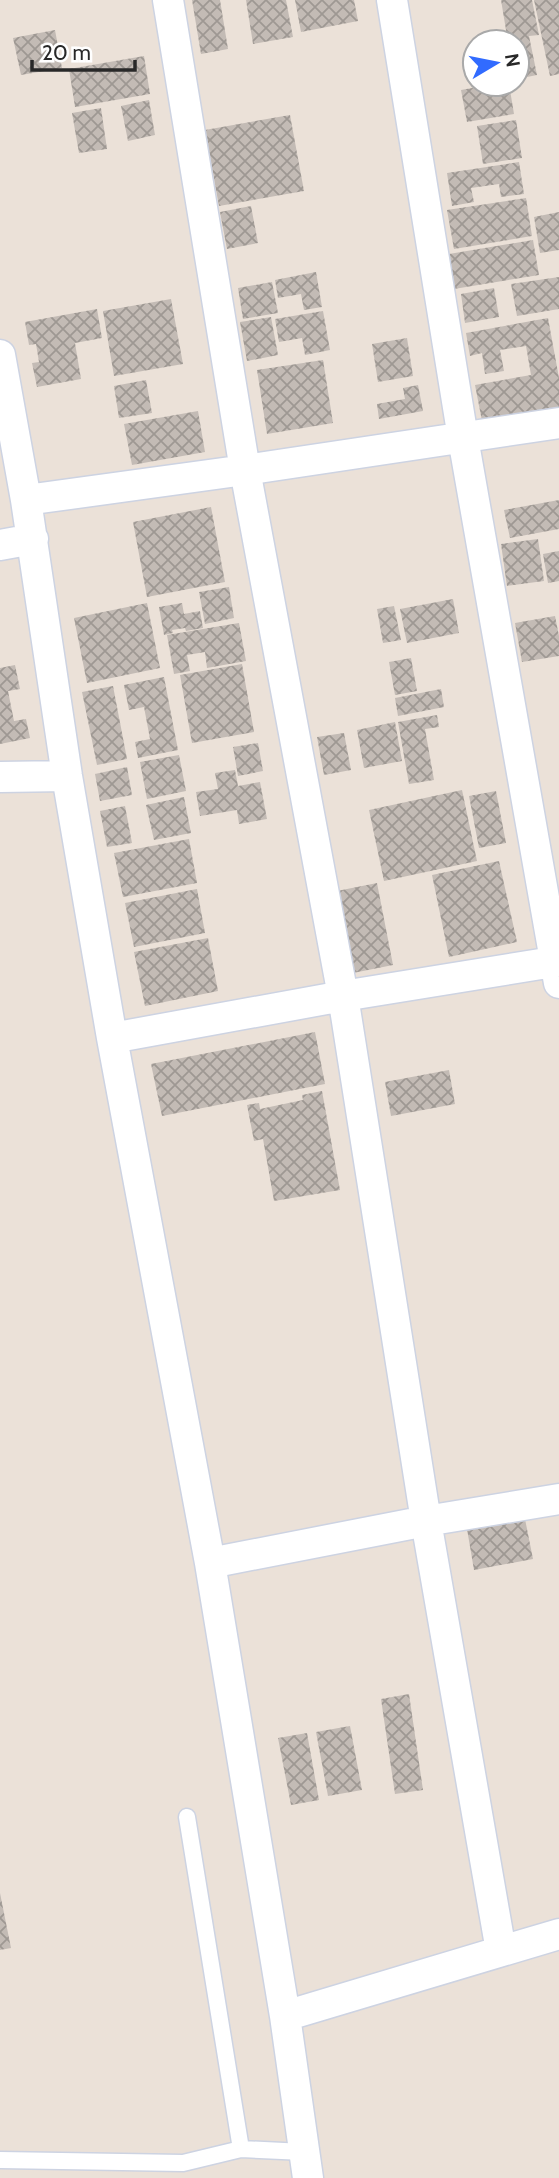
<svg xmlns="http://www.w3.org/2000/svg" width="559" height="2178" font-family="Cabin,sans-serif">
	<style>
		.building { fill: url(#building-cross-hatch) }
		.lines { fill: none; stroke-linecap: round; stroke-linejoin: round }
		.service-casing { stroke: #cdd3e2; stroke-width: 19 }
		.minor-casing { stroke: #cdd3e2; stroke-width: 33 }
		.service { stroke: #fff; stroke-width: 16 }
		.minor { stroke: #fff; stroke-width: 30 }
	</style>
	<defs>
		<pattern id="building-cross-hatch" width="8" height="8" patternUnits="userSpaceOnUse" patternTransform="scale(1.75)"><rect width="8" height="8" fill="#c3bbb5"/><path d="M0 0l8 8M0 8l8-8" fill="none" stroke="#9e9893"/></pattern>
	</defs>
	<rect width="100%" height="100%" fill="#ebe1d8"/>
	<path class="building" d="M192,0H220L228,49L201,54Z
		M246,0H286L293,37L253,44Z
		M295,0H354L358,21L301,32Z
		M501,0H532L539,35L529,36L537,75L517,79V42H508Z
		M534,0H559V74L550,76Z
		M55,30L62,68L21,75L13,38Z
		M144,56L150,94L75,107L69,69Z
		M494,84H509L514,114L467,122L461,90Z
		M149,100L155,135L128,141L121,106Z
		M101,108L107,149L79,153L72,113Z
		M290,115L304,191L219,206L205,130Z
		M516,120L522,158L483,164L477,126Z
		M519,162L524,194L501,197L499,184L471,188L474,202L452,206L447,173Z
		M526,198L532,236L454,249L447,210Z
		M251,206L258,243L227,249L220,212Z
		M559,212V250L540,253L534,217Z
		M533,240L539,275L454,289L449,254Z
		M316,272L322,307L304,310L301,294L278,298L275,280Z
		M559,277V309L517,316L511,284Z
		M272,282L278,313L243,319L238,288Z
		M494,288L499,317L465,323L461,294Z
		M171,299L183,364L114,376L103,311Z
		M97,309L102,338L75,343L81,379L37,387L32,363L39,362L36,344L29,345L25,322Z
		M323,311L330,350L305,355L302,338L279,342L275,319Z
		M271,317L278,355L247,361L240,322Z
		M548,318L559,378V407L482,421L475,385L531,375L526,346L500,350L504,371L485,374L482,353L470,356L466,333Z
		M407,338L413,376L378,382L372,344Z
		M323,360L333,423L267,434L257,370Z
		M146,380L152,413L119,418L114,386Z
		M418,385L423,411L379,419L377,404L405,399L403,388Z
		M198,411L205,452L132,465L124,424Z
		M559,500V529L510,538L504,510Z
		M211,507L225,582L147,597L133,522Z
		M538,539L544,581L507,586L501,544Z
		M559,551V581L548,583L543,554Z
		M229,587L234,618L205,624L199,592Z
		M453,599L459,633L407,643L400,609Z
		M147,603L160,668L87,683L74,618Z
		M182,603L184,614L200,611L203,628L186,631L185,628L172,630L173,633L164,635L159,607Z
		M394,606L401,640L383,643L377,609Z
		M555,616L559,636V656L522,662L515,623Z
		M239,623L246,661L207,668L205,652L187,655L190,671L174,674L167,635Z
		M411,658L417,691L395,695L389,662Z
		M242,664L254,732L192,743L180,675Z
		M15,665L20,689L8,691L14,721L26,719L30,738L0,744V668Z
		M164,677L178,750L138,758L135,742L150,739L144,707L129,710L124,685Z
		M113,686L127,759L97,765L82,692Z
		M441,689L444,707L398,716L395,698Z
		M437,715L439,727L425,729L434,780L409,784L398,722Z
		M395,722L402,761L364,768L357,730Z
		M344,733L351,770L324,775L317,737Z
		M258,743L263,771L238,776L233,747Z
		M179,755L186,791L147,799L140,762Z
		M127,767L132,795L100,801L95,774Z
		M235,770L238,786L260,782L267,819L239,824L237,810L200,816L196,792L218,789L215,773Z
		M462,790L477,861L384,881L369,810Z
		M496,791L506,843L479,848L469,796Z
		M184,797L191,833L154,840L146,805Z
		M125,806L132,843L107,847L100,811Z
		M189,839L197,883L123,897L114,853Z
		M499,861L517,942L449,957L432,875Z
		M377,883L393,965L348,974L332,892Z
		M197,889L205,933L134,947L125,903Z
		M208,938L218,991L145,1006L134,952Z
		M315,1032L325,1084L162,1116L151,1064Z
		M449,1070L455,1104L391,1116L385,1082Z
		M322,1091L340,1190L274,1201L263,1139L254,1141L247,1105L259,1103L260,1109L303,1100L302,1095Z
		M525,1519L533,1559L474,1570L467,1529Z
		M409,1694L423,1790L395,1794L381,1699Z
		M350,1726L362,1790L328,1796L316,1732Z
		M307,1733L319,1800L291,1805L278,1738Z
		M0,1893L11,1948L0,1950Z"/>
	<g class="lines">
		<defs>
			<path id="service" d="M187,1817L241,2149
				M0,2160L183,2163L241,2149L304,2152"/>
			<path id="minor" d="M168,0L245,470L343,996L426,1521L501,1951
				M392,0L463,438L559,983
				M0,355L26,500L67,776L112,1038L210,1563L285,2016L308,2178
				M26,500L245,470L559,423
				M0,545L33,539
				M0,777L67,776
				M112,1038L343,996L559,961
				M210,1563L426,1521L559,1499
				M285,2016L559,1934"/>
		</defs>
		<use href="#service" class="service-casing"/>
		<use href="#minor" class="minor-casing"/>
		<use href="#service" class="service"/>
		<use href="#minor" class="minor"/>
	</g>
	<g transform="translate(496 63) rotate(80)"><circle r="33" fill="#ffffff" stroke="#a9a9a9" stroke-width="2"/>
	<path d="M0-5L12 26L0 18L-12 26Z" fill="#316bff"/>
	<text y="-10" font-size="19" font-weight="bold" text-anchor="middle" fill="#282828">N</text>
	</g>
	<path d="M32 60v10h103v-10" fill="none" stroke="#282828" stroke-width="3.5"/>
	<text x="42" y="60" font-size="21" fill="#282828" stroke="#ffffff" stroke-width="5" paint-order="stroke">20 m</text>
</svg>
